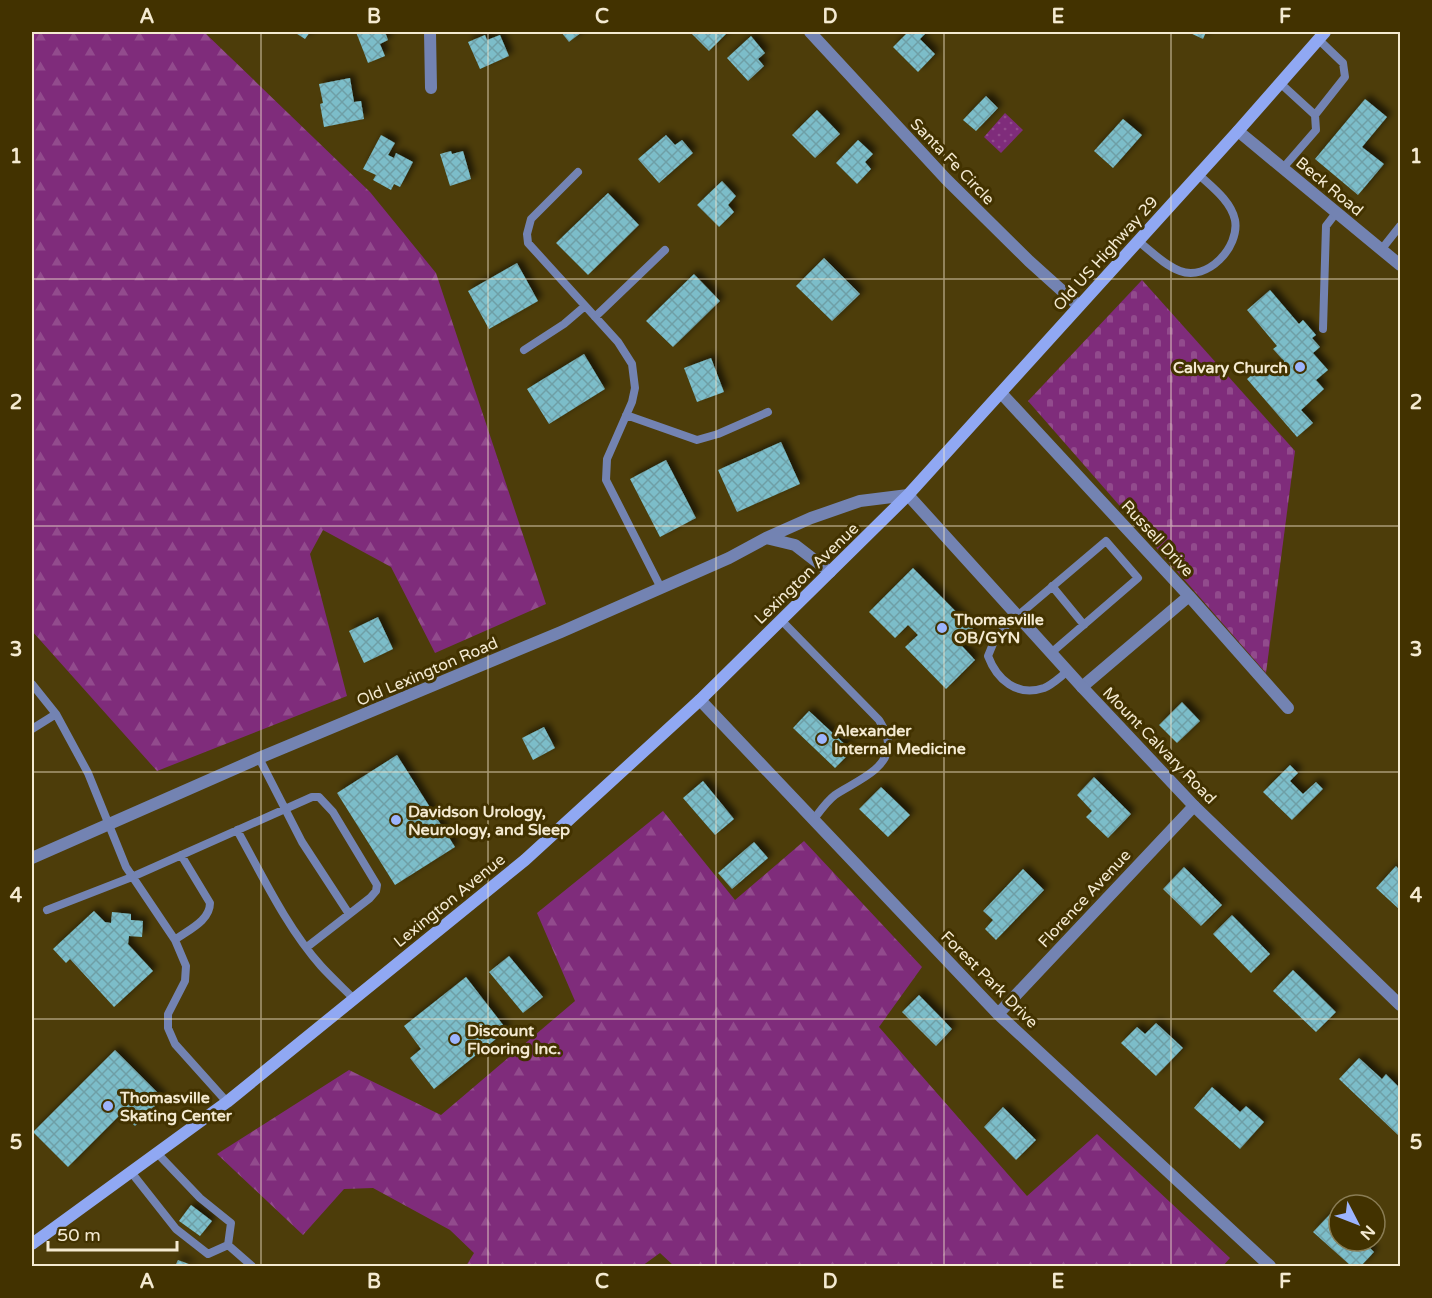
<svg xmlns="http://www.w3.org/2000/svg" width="1432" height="1298" font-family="'Varela Round',sans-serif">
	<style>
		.green { fill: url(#green-dots) }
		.forest { fill: url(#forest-firs) }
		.cemetery { fill: url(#cemetery-stones) }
		.building { fill: url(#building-cross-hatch); filter: url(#shadow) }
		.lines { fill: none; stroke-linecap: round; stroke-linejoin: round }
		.service { stroke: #7383b2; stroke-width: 8 }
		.minor { stroke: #7383b2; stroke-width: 12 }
		.tertiary { stroke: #7383b2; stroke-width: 12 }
		.secondary { stroke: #90a8f3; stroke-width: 12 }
		.grid { fill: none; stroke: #f4ead1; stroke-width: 1.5; stroke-opacity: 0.55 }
		.poi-dot { fill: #9cb4fd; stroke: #423200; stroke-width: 2 }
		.labels { text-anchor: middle; stroke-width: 6; stroke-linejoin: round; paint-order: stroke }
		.street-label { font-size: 16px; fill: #f4ead1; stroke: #423200 }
		.poi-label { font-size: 16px; font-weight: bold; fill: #f4ead1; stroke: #423200; text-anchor: start }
		.neatline { fill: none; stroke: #f4ead1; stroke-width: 2 }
		.grid-label { font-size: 20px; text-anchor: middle; font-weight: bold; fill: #f4ead1 }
	</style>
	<defs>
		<pattern id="green-dots" width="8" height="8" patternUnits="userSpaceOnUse" patternTransform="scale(1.5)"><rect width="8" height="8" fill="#7f2c7b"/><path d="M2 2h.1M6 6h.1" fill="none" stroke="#924b8d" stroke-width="1.8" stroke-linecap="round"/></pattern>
		<pattern id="forest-firs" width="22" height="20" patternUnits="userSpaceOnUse" patternTransform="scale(1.5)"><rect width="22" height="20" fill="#7f2c7b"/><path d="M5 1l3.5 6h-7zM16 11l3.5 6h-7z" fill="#924b8d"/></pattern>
		<pattern id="cemetery-stones" width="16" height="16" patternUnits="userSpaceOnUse" patternTransform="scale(1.5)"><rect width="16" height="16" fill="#7f2c7b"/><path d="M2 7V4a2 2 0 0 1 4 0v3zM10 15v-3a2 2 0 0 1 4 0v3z" fill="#924b8d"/></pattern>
		<pattern id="building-cross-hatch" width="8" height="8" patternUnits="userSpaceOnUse" patternTransform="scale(1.5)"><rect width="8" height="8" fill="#7bbdc9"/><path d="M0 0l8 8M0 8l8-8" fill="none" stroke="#6e9fa6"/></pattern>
		<filter id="shadow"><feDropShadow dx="4.5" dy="-4.5" stdDeviation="3" flood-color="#0009"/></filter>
	</defs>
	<rect width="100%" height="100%" fill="#4d3d0a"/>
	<path class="green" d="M1005,113L1023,130L1001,153L984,137Z"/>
	<path class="forest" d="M32,32H204L370,192L436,273L546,604L435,653L391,567L323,530L310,554L347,696L157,771L32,631Z
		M663,811L735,900L804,841L922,967L879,1027L1027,1196L1097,1134L1230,1258L1223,1266H674L660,1253L642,1266H466L474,1253L450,1230L373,1188L344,1189L303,1235L217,1154L349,1070L441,1115L575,1001L537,913Z"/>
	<path class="cemetery" d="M1142,280L1295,451L1266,673L1028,401Z"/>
	<path class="building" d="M294,32H310L305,39Z
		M356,32H385L388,40L380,44L385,56L368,63Z
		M561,32H582L569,42Z
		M690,32H728L709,51Z
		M908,32H927L920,39L935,54L918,72L893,47Z
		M1188,32H1206L1203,39Z
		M485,35L487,40L500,35L509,56L480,69L468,42Z
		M751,36L765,53L758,59L764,66L748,81L727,58Z
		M350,78L354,102L361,101L364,119L324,127L320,104L323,103L319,84Z
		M986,96L998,108L976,131L963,120Z
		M1365,99L1387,117L1362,147L1384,164L1358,195L1315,159Z
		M817,110L840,134L815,158L792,135Z
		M1123,119L1142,135L1113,168L1094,151Z
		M381,135L395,143L388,155L394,158L396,153L413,162L400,187L394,184L391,190L373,180L376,175L363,169Z
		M666,135L675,145L682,140L693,153L659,183L638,159Z
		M858,140L873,154L865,162L871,169L857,184L836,163Z
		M451,151L452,154L463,151L471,179L450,186L440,154Z
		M722,181L736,196L728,205L734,212L719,227L697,205Z
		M608,193L639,225L588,275L556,243Z
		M824,258L860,294L832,321L796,286Z
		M517,263L538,301L489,329L468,291Z
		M694,274L720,301L673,347L646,321Z
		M1270,290L1299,324L1303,320L1316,335L1312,338L1320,347L1313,353L1328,370L1316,380L1324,389L1301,410L1313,423L1297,437L1247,379L1265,364L1271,371L1283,360L1273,349L1277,346L1247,310Z
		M584,354L605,389L549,424L527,389Z
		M711,358L724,392L697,402L684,368Z
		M781,442L800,484L737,512L718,470Z
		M666,460L696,518L660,537L630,479Z
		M913,568L975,631L961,645L975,660L946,689L905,647L918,635L908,625L895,638L869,612Z
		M378,617L393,649L364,663L349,631Z
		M1182,702L1200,721L1177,743L1159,725Z
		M809,711L852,751L835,768L793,728Z
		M544,727L555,748L533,760L522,738Z
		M397,755L455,847L395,885L337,793Z
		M1290,765L1298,773L1290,781L1303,794L1316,782L1323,789L1292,820L1263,792Z
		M1094,777L1131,814L1108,838L1086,817L1092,811L1077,795Z
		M703,781L734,819L715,835L683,798Z
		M881,787L910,815L888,837L859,809Z
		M754,842L768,858L732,889L718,873Z
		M1396,866L1400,871V910L1376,888Z
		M1184,867L1222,905L1201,926L1163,889Z
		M1023,869L1044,890L996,940L985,929L993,920L983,911Z
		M94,911L105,922L111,923L112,912L131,914V920L143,921L142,937L129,936L128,944L153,971L114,1007L70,959L66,963L53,949Z
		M1232,915L1270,954L1251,973L1213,934Z
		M509,956L543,997L523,1013L489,972Z
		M1293,970L1336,1012L1316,1032L1273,991Z
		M466,977L507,1030L434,1089L410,1058L421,1049L404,1026Z
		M919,995L952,1029L936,1046L902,1012Z
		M1156,1023L1183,1048L1156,1076L1121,1043L1137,1027L1145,1034Z
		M115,1050L163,1098L135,1126L122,1113L68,1167L33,1132Z
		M1359,1058L1382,1079L1386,1074L1400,1088V1132L1398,1135L1339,1079Z
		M1212,1087L1240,1112L1246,1106L1264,1122L1240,1149L1194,1108Z
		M1003,1107L1036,1140L1016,1160L984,1127Z
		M191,1205L212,1221L200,1236L179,1221Z
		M1332,1212L1339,1219V1241H1363L1374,1252L1361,1266H1351L1313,1232Z
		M178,1260L194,1266H175Z"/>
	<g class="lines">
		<path class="service" d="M1280,83L1315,115L1316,130L1283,168
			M1315,115L1345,77L1343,63L1318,39
			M578,172L531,219L527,234L528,243L618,342L632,364L635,388L632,402L607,459L606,480L661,588
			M1138,241C1151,251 1164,265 1180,271C1207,282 1240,247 1235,220C1231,201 1212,187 1198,174
			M1381,250L1400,226
			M595,317L665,250
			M1323,329L1326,226L1336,213
			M524,350L564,324L585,306
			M626,415L697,440L718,434L768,412
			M1052,586L1084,625
			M781,620L879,720C883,727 889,736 888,746C887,771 852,783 835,795C827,801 820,811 814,819
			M1051,653L1138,578L1106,541L1008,624L995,639L988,656C997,680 1017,697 1044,688C1052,685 1061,676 1068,671
			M32,684L56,714L88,773L126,867L175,940L186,966L185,981L168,1014V1028L175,1044L227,1102
			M32,729L56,714
			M259,758L302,842L349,914
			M237,830C262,875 287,928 321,966C331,977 343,988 354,999
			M47,910L132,877L312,797H319L333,812L377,885L376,891L370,898L307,947
			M175,940C188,930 210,921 210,903L181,855
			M131,1172L176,1229L208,1254L228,1245L231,1223L200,1198L157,1153
			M228,1245L252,1266"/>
		<path class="minor" d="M430,32L431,88
			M810,32L946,179L1029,261L1079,306
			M1238,131L1400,265
			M1001,393L1189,596L1288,708
			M766,538L811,518L860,501L908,495
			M1082,687L1189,596
			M700,700L998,1014L1270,1266
			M32,858L259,758L561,632L729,558L766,538L795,545L830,572
			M998,1014L1194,806"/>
		<path class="tertiary" d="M908,495L1082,687L1194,806L1400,1005"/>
		<path class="secondary" d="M32,1244L227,1102L525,860L700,700L908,495L1238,131L1325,32"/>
	</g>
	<path class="grid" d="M261,32V1266M488,32V1266M716,32V1266M944,32V1266M1171,32V1266M32,279H1400M32,526H1400M32,772H1400M32,1019H1400"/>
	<g class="poi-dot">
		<circle cx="1300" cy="367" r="6"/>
		<circle cx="942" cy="628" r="6"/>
		<circle cx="822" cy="739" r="6"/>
		<circle cx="396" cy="820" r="6"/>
		<circle cx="455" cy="1039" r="6"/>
		<circle cx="108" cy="1106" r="6"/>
	</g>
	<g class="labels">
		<g class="street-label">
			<text transform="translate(953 161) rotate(46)" y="6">Santa Fe Circle</text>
			<text transform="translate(1330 186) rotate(40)" y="6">Beck Road</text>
			<text transform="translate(1105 253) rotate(-48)" y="6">Old US Highway 29</text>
			<text transform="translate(1158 538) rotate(47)" y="6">Russell Drive</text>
			<text transform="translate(806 573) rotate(-44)" y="6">Lexington Avenue</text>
			<text transform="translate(427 671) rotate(-23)" y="6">Old Lexington Road</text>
			<text transform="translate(1160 745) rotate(46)" y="6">Mount Calvary Road</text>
			<text transform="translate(1084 898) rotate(-47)" y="6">Florence Avenue</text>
			<text transform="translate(449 900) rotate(-39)" y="6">Lexington Avenue</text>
			<text transform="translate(990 979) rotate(45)" y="6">Forest Park Drive</text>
		</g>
		<g class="poi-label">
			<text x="1288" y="373" text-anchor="end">Calvary Church</text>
			<text x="954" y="625">Thomasville<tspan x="954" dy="18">OB/GYN</tspan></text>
			<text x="834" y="736">Alexander<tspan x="834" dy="18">Internal Medicine</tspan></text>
			<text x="408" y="817">Davidson Urology,<tspan x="408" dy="18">Neurology, and Sleep</tspan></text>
			<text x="467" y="1036">Discount<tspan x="467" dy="18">Flooring Inc.</tspan></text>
			<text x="120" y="1103">Thomasville<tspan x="120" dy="18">Skating Center</tspan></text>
		</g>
	</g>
	<rect width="1432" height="1298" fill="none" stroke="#423200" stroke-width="66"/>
	<g transform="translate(1357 1223) rotate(132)"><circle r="28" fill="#423200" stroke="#897c54" stroke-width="1.5"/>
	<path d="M0-4.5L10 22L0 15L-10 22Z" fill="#9cb4fd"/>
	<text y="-9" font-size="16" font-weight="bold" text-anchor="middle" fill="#f4ead1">N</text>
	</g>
	<path d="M48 1241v9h129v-9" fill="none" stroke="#f4ead1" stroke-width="3"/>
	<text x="57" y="1241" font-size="18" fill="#f4ead1" stroke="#423200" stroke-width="4.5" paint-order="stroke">50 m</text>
	<rect x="33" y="33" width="1366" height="1232" class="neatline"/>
	<g class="grid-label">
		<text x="147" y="23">A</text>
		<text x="374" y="23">B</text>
		<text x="602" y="23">C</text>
		<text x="830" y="23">D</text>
		<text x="1058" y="23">E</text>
		<text x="1285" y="23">F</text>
		<text x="16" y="163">1</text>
		<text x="1416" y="163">1</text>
		<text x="16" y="409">2</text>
		<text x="1416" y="409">2</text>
		<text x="16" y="656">3</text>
		<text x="1416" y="656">3</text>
		<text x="16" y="902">4</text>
		<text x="1416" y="902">4</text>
		<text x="16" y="1149">5</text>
		<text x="1416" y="1149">5</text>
		<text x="147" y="1288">A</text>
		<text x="374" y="1288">B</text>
		<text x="602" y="1288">C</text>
		<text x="830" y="1288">D</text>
		<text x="1058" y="1288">E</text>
		<text x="1285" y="1288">F</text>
	</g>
</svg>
